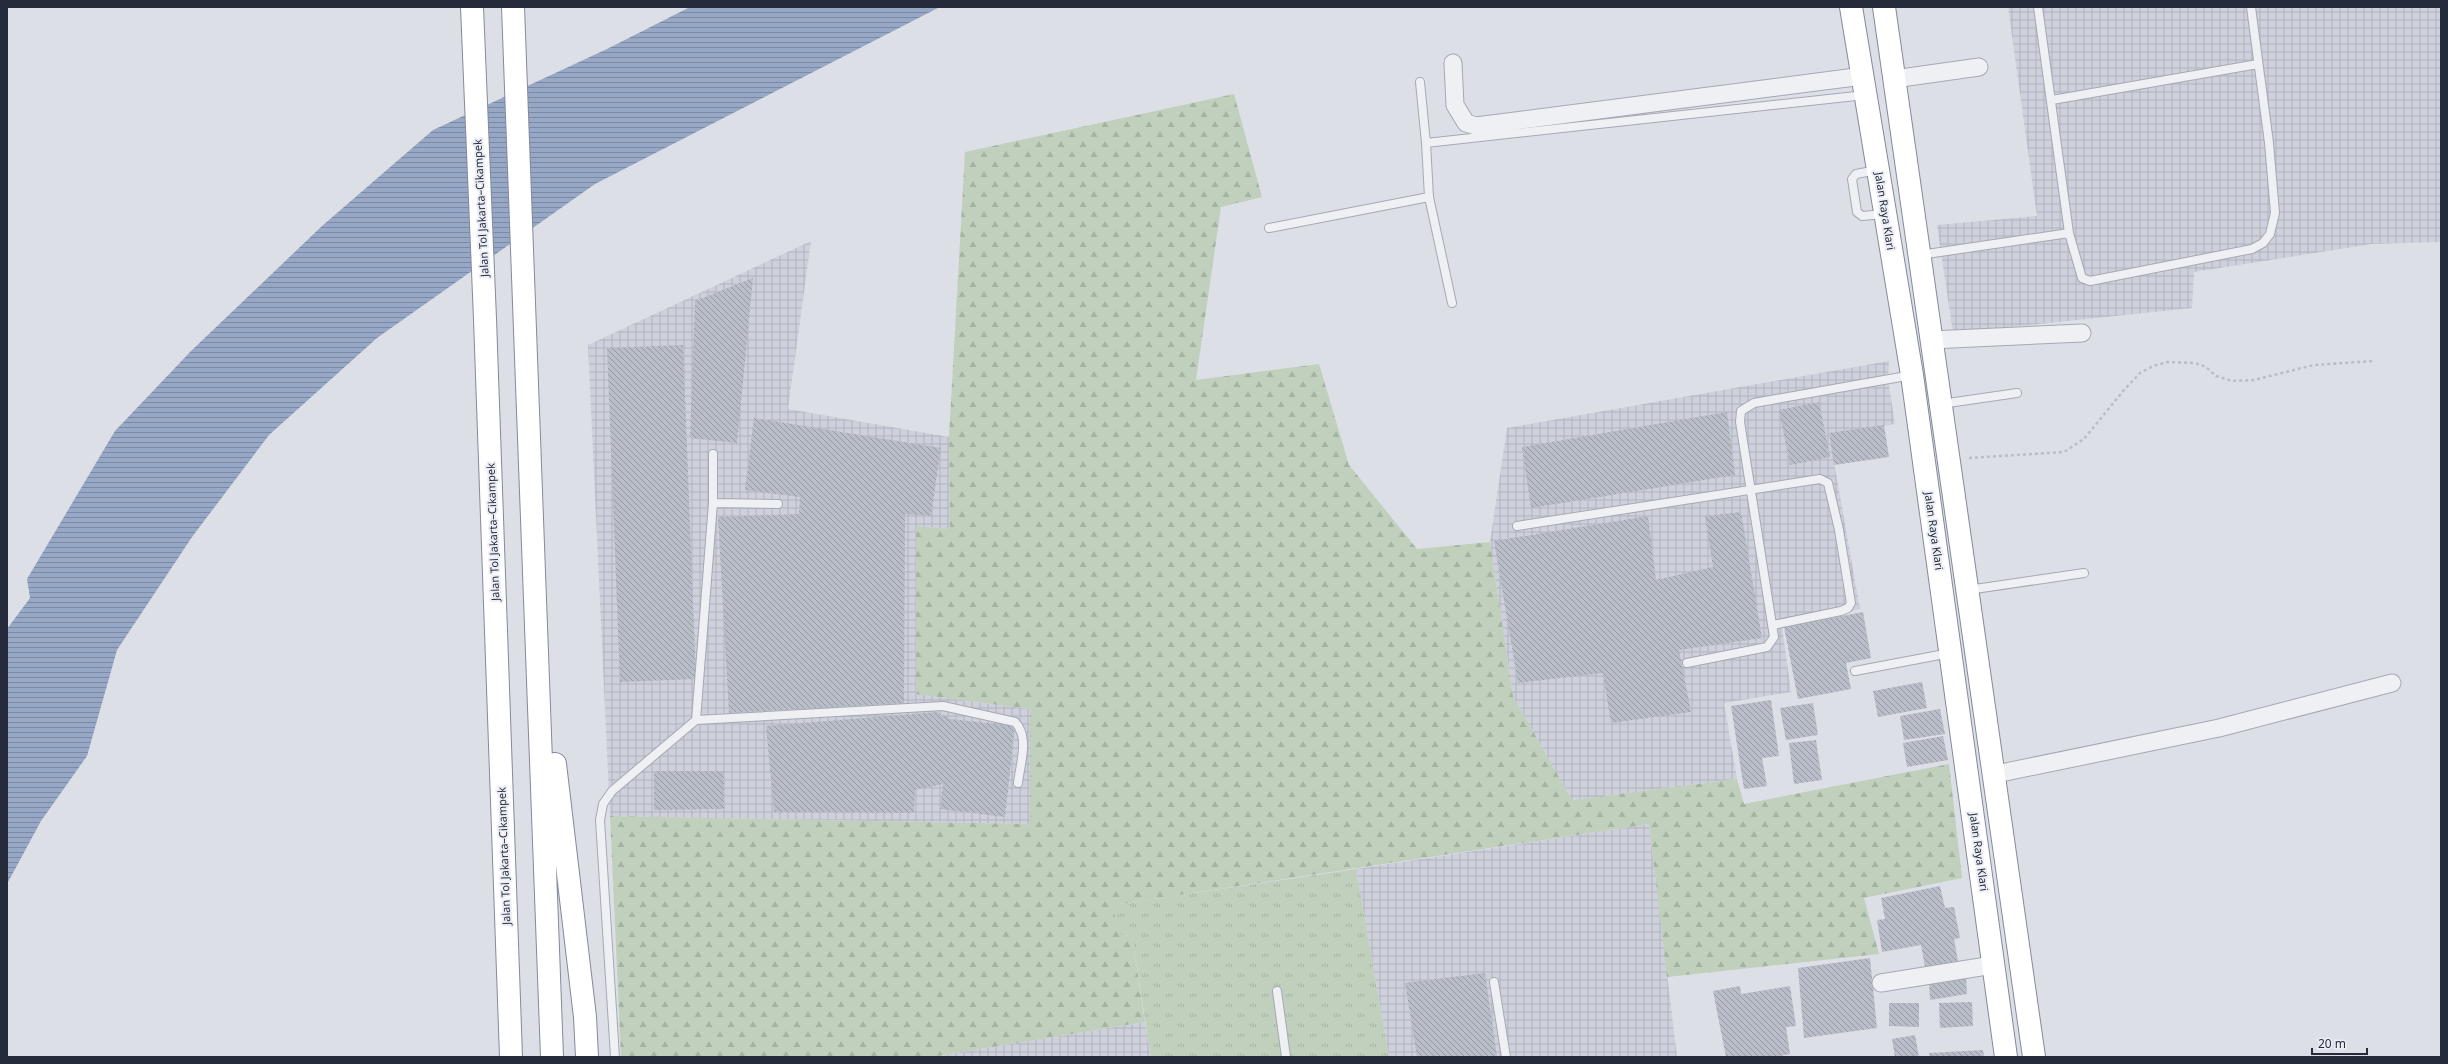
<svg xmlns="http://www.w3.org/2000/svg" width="2448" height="1064" font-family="'Noto Sans',sans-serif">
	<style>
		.industrial { fill: url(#industrial-grid) }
		.grass { fill: url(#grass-tufts) }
		.forest { fill: url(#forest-firs) }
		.water { fill: url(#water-rules) }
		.building { fill: url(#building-back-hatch) }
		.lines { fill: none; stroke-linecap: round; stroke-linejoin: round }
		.service-casing { stroke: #a5a9b3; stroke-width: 10 }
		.minor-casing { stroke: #a5a9b3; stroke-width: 19 }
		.trunk-casing { stroke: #848a9c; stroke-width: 24 }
		.motorway-casing { stroke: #848a9c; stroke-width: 24 }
		.path { stroke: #babdc4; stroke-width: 2.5; stroke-dasharray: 3 3; stroke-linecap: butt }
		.service { stroke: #eef0f4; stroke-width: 8 }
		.minor { stroke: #eef0f4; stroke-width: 17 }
		.trunk { stroke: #fff; stroke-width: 22 }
		.motorway { stroke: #fff; stroke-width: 22 }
		.labels { text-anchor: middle; stroke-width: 4; stroke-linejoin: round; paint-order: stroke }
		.street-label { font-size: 11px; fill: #262b3c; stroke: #ebeef4 }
	</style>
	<defs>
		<pattern id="industrial-grid" width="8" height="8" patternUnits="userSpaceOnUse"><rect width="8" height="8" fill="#ced1db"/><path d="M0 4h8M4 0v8" fill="none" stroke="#b1b4bd"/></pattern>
		<pattern id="grass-tufts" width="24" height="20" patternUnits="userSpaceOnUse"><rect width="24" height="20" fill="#c0d0bd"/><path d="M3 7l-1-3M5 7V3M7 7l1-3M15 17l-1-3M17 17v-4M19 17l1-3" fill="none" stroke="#a5b3a3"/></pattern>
		<pattern id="forest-firs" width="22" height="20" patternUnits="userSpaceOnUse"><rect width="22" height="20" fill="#c0d0bd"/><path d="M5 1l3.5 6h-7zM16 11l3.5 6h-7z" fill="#a5b3a3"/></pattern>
		<pattern id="water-rules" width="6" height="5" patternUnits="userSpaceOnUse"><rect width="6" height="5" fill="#97a8c6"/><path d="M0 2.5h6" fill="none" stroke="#7b89a2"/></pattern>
		<pattern id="building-back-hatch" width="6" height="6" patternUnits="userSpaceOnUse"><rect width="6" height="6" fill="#b9bdc8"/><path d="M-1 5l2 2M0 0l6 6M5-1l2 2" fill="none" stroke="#969aa4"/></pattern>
	</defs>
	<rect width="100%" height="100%" fill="#dcdfe6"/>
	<path class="industrial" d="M2008,7H2441V242L2372,244L2194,272L2192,308L1953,333L1937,225L2037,216Z
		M811,241L788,409L949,437L950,529L916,526V694L1030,709V824L610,816L588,345Z
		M1889,361L1888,380L1895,424L1829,434L1860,609L1782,626L1791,692L1724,703L1737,779L1572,800L1513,696L1490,542L1507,428Z
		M1649,824L1677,1057H1389L1356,869Z
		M1145,1022L1151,1057H932Z"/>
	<path class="grass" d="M1356,869L1389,1057H1151L1132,936L1118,934L1112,905Z"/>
	<path class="forest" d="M1234,94L1262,197L1221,207L1196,380L1319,364L1349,465L1417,549L1490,542L1513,696L1572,800L1737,779L1744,804L1949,764L1962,878L1864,898L1879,954L1667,977L1649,824L1113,905L1118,934L1132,936L1145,1022L932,1057H621L610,816L1030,824V709L916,694V526L950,529L949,437L965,152Z"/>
	<path class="water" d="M690,7H940L595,184L377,338L269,435L192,537L117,650L87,756L41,821L7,884V629L30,598L27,579L115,431L191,351L322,226L433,130L607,49Z"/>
	<path class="building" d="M753,278L737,443L690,438L695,301Z
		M683,345L696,679L620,682L607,348Z
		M1819,402L1830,457L1790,465L1779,410Z
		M1727,412L1735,475L1531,508L1522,447Z
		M754,418L941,448L931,516L905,514L904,703L729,713L718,517L799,514L800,497L745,490Z
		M1884,425L1889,457L1834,465L1829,433Z
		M1741,512L1762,638L1679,650L1691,712L1611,723L1603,673L1518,683L1494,541L1648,516L1656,580L1713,567L1705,516Z
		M1863,612L1871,658L1846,663L1851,689L1798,699L1784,627Z
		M1922,682L1927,708L1878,717L1873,691Z
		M1771,700L1779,756L1762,758L1767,786L1744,789L1731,706Z
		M1813,703L1818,735L1786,740L1780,708Z
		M1940,709L1945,734L1904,740L1900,716Z
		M937,712L950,719L1015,726L1005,817L940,809L943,784L915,790L914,813L774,812L766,726Z
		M1943,736L1948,760L1907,767L1903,743Z
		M1816,740L1822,780L1794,784L1789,743Z
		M654,771H724V809L654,810Z
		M1940,886L1945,908L1954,907L1960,938L1954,939L1958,961L1925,967L1921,945L1882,952L1877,920L1885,919L1881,898Z
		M1870,958L1877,1028L1804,1038L1798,968Z
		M1485,973L1497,1057H1417L1405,983Z
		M1966,975L1967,994L1930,1000L1929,980Z
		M1740,986L1741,994L1790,986L1796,1026L1786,1027L1790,1054L1775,1057H1726L1713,991Z
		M1972,1002L1973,1026L1940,1028L1939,1003Z
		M1889,1003H1919V1027L1889,1026Z
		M1915,1035L1919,1057H1895L1892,1039Z
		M1983,1050L1984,1057H1930L1929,1053Z"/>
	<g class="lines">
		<defs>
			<path id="service" d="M2038,7L2069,233
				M1420,82L1426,143
				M2052,100L2258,64
				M1877,170L1856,174L1852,179L1857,212L1862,216L1885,214
				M1269,228L1429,197
				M1920,255L2069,233L2082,278L2090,281L2252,249L2263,243L2270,234L2275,213L2269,143L2251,7
				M1452,303L1429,197L1426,143L1865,95
				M1941,404L2017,393
				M713,503L778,504
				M1517,526L1820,479L1828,483L1839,530L1851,603L1848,608L1841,611L1773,625
				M1968,590L2084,573
				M1687,663L1767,647L1774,637L1740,422L1741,411L1754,403L1912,375
				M1855,671L1950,653
				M696,720L943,706L1015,722C1030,737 1020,764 1018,783
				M1494,982L1506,1057
				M1277,991L1286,1057
				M615,1057L600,820L603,804L612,791L696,720L713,503V454"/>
			<path id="minor" d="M1453,63L1455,105L1466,123L1476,126L1863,76
				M1894,79L1979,67
				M1931,340L2082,333
				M1996,774L2219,728L2392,683
				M1881,983L1993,965"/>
			<path id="trunk" d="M1851,7L1912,375L2006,1057
				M1884,7C1931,357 1987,707 2034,1057"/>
			<path id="motorway" d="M472,7L485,319L511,1057
				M513,7L552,1057
				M555,764L585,1017L587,1057"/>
		</defs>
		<use href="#service" class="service-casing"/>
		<use href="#minor" class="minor-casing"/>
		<use href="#trunk" class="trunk-casing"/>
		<use href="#motorway" class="motorway-casing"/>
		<path class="path" d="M1969,458L2064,452L2084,439L2124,390L2140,373L2153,366L2168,362L2195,363L2206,367L2216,376L2233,381L2254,380L2314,365L2374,361"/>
		<use href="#service" class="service"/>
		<use href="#minor" class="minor"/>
		<use href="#trunk" class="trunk"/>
		<use href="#motorway" class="motorway"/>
	</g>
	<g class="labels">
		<g class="street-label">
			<text transform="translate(481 208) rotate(-93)" y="4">Jalan Tol Jakarta–Cikampek</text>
			<text transform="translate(1885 211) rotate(81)" y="4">Jalan Raya Klari</text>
			<text transform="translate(1934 531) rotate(82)" y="4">Jalan Raya Klari</text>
			<text transform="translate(493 532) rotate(-92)" y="4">Jalan Tol Jakarta–Cikampek</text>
			<text transform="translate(1979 852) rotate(82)" y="4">Jalan Raya Klari</text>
			<text transform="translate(504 856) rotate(-92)" y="4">Jalan Tol Jakarta–Cikampek</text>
		</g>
	</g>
	<rect width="2448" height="1064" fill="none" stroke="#262b3c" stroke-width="16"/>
	<path d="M2312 1048v6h55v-6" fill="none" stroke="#262b3c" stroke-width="2"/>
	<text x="2318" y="1048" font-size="12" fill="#262b3c" stroke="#ebeef4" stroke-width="3" paint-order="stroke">20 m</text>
</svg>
